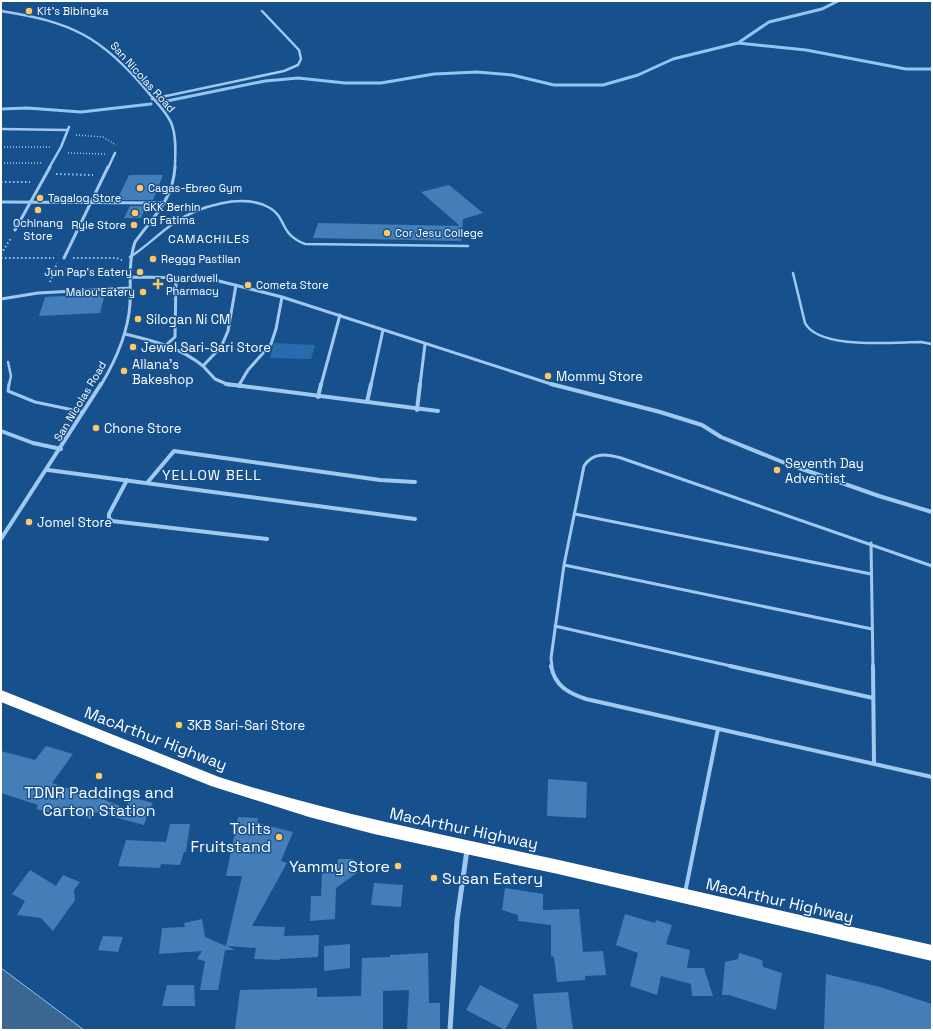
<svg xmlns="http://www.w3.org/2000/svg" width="933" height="1031" font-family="'Space Grotesk',sans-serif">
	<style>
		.green { fill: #286cad }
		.water { fill: #3b6692; stroke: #93c5f3 }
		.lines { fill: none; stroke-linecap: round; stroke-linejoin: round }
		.stream { stroke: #93c5f3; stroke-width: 3 }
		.building { fill: #437eb8 }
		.path-far1 { stroke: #a1c9f0; stroke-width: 1.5; stroke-dasharray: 1 2; stroke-linecap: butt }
		.path { stroke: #a1c9f0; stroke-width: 2; stroke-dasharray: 1.5 2.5; stroke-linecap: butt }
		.lane-far2 { stroke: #a1c9f0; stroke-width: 2.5 }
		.lane-far1 { stroke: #a1c9f0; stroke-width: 3 }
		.lane { stroke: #a1c9f0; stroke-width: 4 }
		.street-far3 { stroke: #a1c9f0; stroke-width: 2.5 }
		.street-far2 { stroke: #a1c9f0; stroke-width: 3 }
		.street-far1 { stroke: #a1c9f0; stroke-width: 4 }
		.street { stroke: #a1c9f0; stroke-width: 5 }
		.highway { fill: #fff; fill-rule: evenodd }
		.poi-dot { fill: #ffc860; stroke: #16518e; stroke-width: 1.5 }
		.labels { text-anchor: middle; stroke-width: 3; stroke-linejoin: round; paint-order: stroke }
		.far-poi-label { font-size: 11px; fill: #fff; stroke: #16518e; text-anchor: start }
		.far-street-label { font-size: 11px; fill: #fff; stroke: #16518e }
		.far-neighbourhood-label { font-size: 12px; letter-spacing: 1px; fill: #fff; stroke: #16518e }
		.poi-label { font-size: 13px; fill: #fff; stroke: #16518e; text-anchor: start }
		.neighbourhood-label { font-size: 14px; letter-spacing: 1px; fill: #fff; stroke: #16518e }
		.near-street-label { font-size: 16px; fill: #fff; stroke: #16518e }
		.near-poi-label { font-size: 16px; fill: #fff; stroke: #16518e; text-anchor: end }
	</style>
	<rect width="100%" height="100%" fill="#16518e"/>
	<path class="green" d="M274,343L315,345L311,359L270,358Z"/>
	<path class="water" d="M1,968L84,1030H1Z"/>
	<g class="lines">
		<path class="stream" d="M738,43L769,22L822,9L838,1
			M162,102L265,81L298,78L345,83H381L434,74L477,72L512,75L554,85H603L638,75L673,59L738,43L806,50L906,69H932
			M1,109L27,108L81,112L151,104"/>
	</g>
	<path class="building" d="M129,175H163L153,200H117Z
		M449,185L483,213L463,219L461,241L313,238L318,223L460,226L421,192Z
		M130,206H146L141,218H124Z
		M105,294L100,313L39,316L45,297Z
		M46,746L73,754L52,783L86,794L87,793L125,808L131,797L153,803L145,816H147L144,825L96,812L90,819L66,810L62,816L36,809L38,805L1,793V751L35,760Z
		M548,779L587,782L586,818L547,816Z
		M238,817L258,818L257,823L293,832L281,861L287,863L252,926L285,927L284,936L319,935L318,957L280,959V960L254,959L256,948L227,946L235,950H225L218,990H200L205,961L197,959L202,951L159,954L162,928L185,927L184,923L202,919L205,937L226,946L242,876H226Z
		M170,824H190L186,852H184L180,865L161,864L160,868L118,866L126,840L166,842Z
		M338,859H354L353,872H358L336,888L335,919L310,921L311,896H321L322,873L338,872Z
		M30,870L56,886L63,875L80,882L74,890L75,900L53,931L41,918L17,915L25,901L12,894Z
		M374,883L403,885L401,907L371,905Z
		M505,888L543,894V910L579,909L583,952L603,951L606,975L585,976V980L557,982L554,957L551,956V925L518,921V915L502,910Z
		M625,914L655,923L656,920L672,925L666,944L690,950L687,968H704L713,996H692L691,984L661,976L657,995L630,986L638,953L616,945Z
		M103,936L123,937L118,952L98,950Z
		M350,944V968L324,971V946Z
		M428,953L429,1003H440V1030H407L409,990L383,991V1030H353L354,1029L235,1030L240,990L317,988V997L361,996L362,958L390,957V955Z
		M739,953L762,960L763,967L782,973L776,1010L729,995H722L725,962L738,959Z
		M826,974L880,987L932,1004V1030H824Z
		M167,985H194L195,1006H162Z
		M480,985L519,1005L505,1030L466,1010Z
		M568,992L573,1030H537L533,994Z"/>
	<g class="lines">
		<path class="path-far1" d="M76,135L103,137L116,145
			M1,147H50
			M68,153L105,154
			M1,163H41"/>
		<path class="path" d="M56,174L93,175
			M1,182H30
			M1,254L11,238
			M1,258H54
			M73,258H116L122,260
			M50,282L57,263"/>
		<path class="lane-far2" d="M130,257C146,247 158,234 174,223C197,207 243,192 270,208C287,218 279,234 305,244L468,246
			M793,273L805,323C819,350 894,342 921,342L932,344
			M8,362L11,376L9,385"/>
		<path class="lane-far1" d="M9,384L8,391L35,402L83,412
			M575,514L871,574
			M871,543L873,667
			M564,565L872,629
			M555,626L735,667
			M552,667L551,658L564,565L584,466C593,452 606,454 621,458L932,566"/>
		<path class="lane" d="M551,666C555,686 568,693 586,699L932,777
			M730,666L873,698
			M873,666L874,763
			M685,893L718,729"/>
		<path class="street-far3" d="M1,11C71,22 101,36 147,91C155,101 168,113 172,125C177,139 175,154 175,168
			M152,99L284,71L298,65L301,59L299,50L262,11
			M1,129L67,130
			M49,168L61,147L69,127
			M108,168L115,153"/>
		<path class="street-far2" d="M1,202L165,203
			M15,230L50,167
			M64,258L108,167
			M130,277L207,278L282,297L554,385
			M1,299L38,293L130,288
			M125,334C153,341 180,347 203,366
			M166,345L175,337L176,278
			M101,385C116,360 128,333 130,304C131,283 128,262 135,242C153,217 173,200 175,167
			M229,385L215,379L203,366L221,347L228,331L236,285
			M239,385L248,370L271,344L276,329L282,297
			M321,385L340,315
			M371,385L383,330
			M420,385L425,344"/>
		<path class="street-far1" d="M226,384L438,411
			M551,384L660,412L702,425L721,437L785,463L879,496L932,512
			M239,386L240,384
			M318,397L321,384
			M367,402L371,384
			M417,410L420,384
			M1,431L33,443L61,449
			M48,470L415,519
			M127,480L109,514V518L112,521L267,539
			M147,483L174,451L380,480L415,482
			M1,539L101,384"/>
		<path class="street" d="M450,1030L457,920L467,850"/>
		<path class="highway" d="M1,690L219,777C331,813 445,835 559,860C683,888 808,917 932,945V961L558,874L374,834L309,817L211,786L1,702Z"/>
	</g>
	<g class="poi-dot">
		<circle cx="29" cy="11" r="4"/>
		<circle cx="140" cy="188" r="4"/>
		<circle cx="40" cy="198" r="4"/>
		<circle cx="38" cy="210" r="4"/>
		<circle cx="135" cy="213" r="4"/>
		<circle cx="134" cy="225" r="4"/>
		<circle cx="387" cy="233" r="4"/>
		<circle cx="153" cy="259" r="4"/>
		<circle cx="140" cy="272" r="4"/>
		<path d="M156 278h4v4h4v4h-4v4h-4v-4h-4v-4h4z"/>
		<circle cx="248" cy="285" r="4"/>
		<circle cx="143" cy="292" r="4"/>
		<circle cx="138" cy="319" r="4"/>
		<circle cx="133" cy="347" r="4"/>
		<circle cx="124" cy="371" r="4"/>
		<circle cx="548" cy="376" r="4"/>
		<circle cx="96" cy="428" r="4"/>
		<circle cx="777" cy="470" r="4"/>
		<circle cx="29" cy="522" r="4"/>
		<circle cx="179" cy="725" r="4"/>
		<circle cx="99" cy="776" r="4"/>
		<circle cx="279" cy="837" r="4"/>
		<circle cx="398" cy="866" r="4"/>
		<circle cx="434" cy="878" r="4"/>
	</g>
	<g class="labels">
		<g class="far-poi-label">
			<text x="37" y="15">Kit's Bibingka</text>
			<text x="148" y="192">Cagas-Ebreo Gym</text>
			<text x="48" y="202">Tagalog Store</text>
			<text x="143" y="211">GKK Berhin<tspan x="143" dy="13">ng Fatima</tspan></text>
			<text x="38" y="227" text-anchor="middle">Ochinang<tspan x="38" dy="13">Store</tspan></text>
			<text x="126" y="229" text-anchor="end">Ryle Store</text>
			<text x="395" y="237">Cor Jesu College</text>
			<text x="161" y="263">Reggg Pastilan</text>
			<text x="132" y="276" text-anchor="end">Jun Pap's Eatery</text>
			<text x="166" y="282">Guardwell<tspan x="166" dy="13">Pharmacy</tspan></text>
			<text x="256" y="289">Cometa Store</text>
			<text x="135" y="296" text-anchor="end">Malou Eatery</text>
		</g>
		<g class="far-street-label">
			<text transform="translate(143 77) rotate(48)" y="4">San Nicolas Road</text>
			<text transform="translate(80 401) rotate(-59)" y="4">San Nicolas Road</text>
		</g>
		<g class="far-neighbourhood-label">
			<text x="209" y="243">CAMACHILES</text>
		</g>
		<g class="poi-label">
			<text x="146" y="324">Silogan Ni CM</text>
			<text x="141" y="352">Jewel Sari-Sari Store</text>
			<text x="132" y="369">Allana's<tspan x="132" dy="15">Bakeshop</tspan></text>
			<text x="556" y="381">Mommy Store</text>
			<text x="104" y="433">Chone Store</text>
			<text x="785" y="468">Seventh Day<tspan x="785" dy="15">Adventist</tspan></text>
			<text x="37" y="527">Jomel Store</text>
			<text x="187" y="730">3KB Sari-Sari Store</text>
		</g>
		<g class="neighbourhood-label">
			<text x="212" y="480">YELLOW BELL</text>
		</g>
		<g class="near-street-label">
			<text transform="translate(156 738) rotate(21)" y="6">MacArthur Highway</text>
			<text transform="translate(464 828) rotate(12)" y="6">MacArthur Highway</text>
			<text transform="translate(780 900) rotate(13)" y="6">MacArthur Highway</text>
		</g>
		<g class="near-poi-label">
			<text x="99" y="798" text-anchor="middle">TDNR Paddings and<tspan x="99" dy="18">Carton Station</tspan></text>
			<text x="271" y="834">Tolits<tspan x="271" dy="18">Fruitstand</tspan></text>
			<text x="390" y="872">Yammy Store</text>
			<text x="442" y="884" text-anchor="start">Susan Eatery</text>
		</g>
	</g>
	<rect width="933" height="1031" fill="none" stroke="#ffffff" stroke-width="4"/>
</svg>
